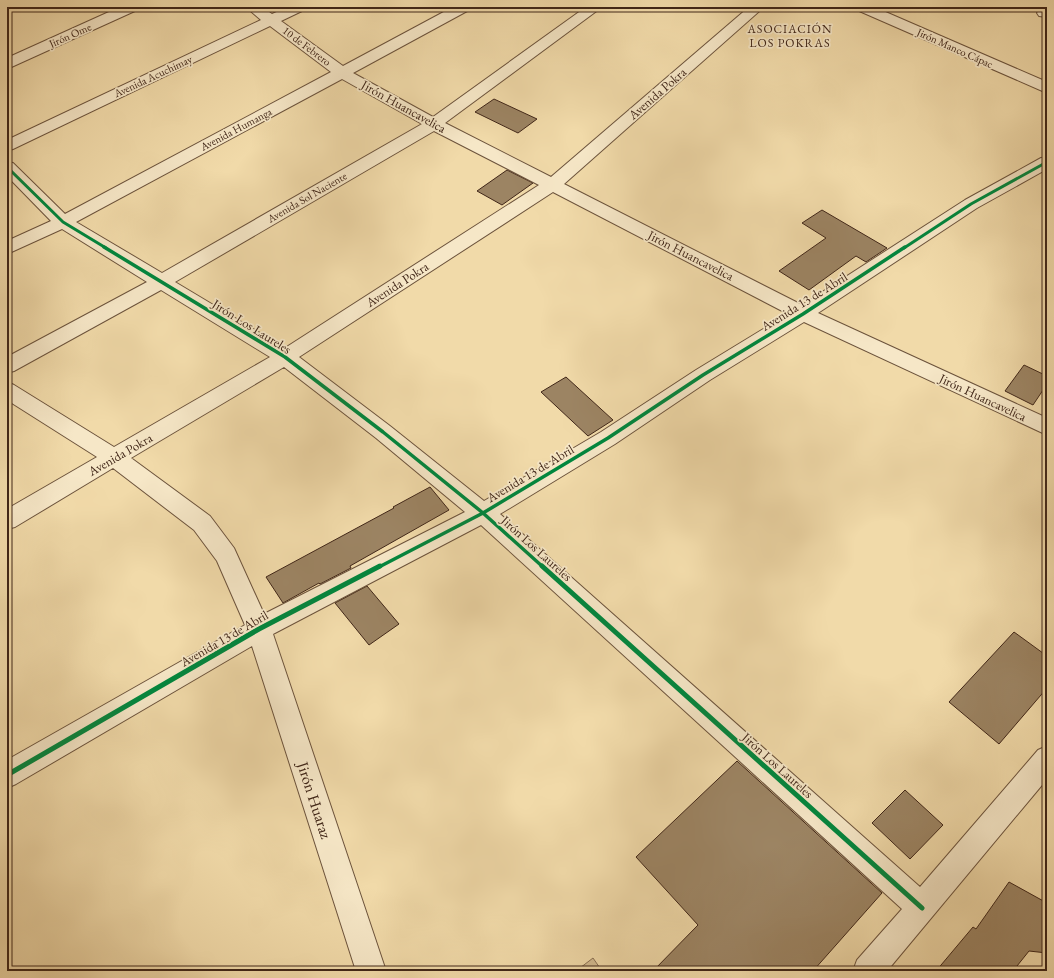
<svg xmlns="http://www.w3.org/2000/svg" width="1054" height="978" font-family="'EB Garamond',serif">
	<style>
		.green { fill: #d3bb90; stroke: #8a7054 }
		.building { fill: #9c8463; stroke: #402618 }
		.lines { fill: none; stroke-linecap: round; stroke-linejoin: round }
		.minor-casing { stroke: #6c533c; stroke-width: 2 }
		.minor { fill: #f6e7c7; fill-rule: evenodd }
		.cycleway-far2-casing { stroke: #f6e7c7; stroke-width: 5 }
		.cycleway-far1-casing { stroke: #f6e7c7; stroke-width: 6 }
		.cycleway-casing { stroke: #f6e7c7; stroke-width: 8 }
		.cycleway-far2 { stroke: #00873e; stroke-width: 3 }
		.cycleway-far1 { stroke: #00873e; stroke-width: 3.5 }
		.cycleway { stroke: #00873e; stroke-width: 5 }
		.labels { text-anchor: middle; stroke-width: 3.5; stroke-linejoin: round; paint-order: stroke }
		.far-street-label { font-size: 11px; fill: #402618; stroke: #f6e7c7 }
		.far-neighbourhood-label { font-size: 12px; letter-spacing: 1px; fill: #402618; stroke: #f6e7c7 }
		.street-label { font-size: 13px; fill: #402618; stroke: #f6e7c7 }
		.near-street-label { font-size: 16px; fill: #402618; stroke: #f6e7c7 }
	</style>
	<rect width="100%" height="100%" fill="#f1daa9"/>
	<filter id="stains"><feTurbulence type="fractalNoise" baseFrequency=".005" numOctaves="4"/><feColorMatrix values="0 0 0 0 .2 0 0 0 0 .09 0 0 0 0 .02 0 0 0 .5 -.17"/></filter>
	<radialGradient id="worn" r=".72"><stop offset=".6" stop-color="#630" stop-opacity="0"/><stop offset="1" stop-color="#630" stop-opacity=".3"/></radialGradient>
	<path class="green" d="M593,958L602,971H576Z"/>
	<path class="building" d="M494,99L537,119L518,133L475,112Z
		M507,170L533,183L502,205L477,191Z
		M822,210L887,248L866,262L856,256L809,290L779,271L826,238L802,223Z
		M1024,365L1047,376V384L1033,405L1005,391Z
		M566,377L613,420L588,436L541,392Z
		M430,487L449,510L350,566L351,568L320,584L319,583L283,603L266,577L394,508L393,507Z
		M367,586L399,624L369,645L335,603Z
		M1014,632L1047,656V688L999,744L949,702Z
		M737,761L882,893L813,971H653L698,925L636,857Z
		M905,790L943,825L910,859L872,823Z
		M1009,882L1047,903V953L1029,951L1013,971H936L973,927L976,929Z"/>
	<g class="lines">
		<defs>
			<path id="minor" d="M120,7H139L137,10L7,69V58Z
				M246,7H262L272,14L288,7H306L304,10L281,21L343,66L453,7H471L469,10L353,73L433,117L586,7H602L445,123L551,177L749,7H764L564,184L802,305L965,200L1041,158L1047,157V169L977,208L818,313L1047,418V435L804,322L710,380L615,444L500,514L920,887L1038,750L1047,746V779L887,971H853L857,960L902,909L481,525L273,634L386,971H356L252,646L16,784L7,788V760L245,625L217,561L194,530L113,468L15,527L7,529V509L97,457L7,400V382L14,385L114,447L270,357L161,290L14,371L7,373V357L147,282L62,229L7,254V241L51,221L7,176V162L13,163L65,214L331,72L270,26L13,149L7,151V140L261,20ZM342,79L422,124L162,273L76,222ZM434,131L539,185L285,348L175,282ZM553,192L788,314L696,370L601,432L484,501L390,426L299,357ZM284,367L376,438L465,512L264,614L234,548L210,516L131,458Z
				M855,7H874L1047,82V93L857,10Z
				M1047,9V17L1039,16L1037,13L1039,10Z"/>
		</defs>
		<use href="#minor" class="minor-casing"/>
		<use href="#minor" class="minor"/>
		<defs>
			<path id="cycleway-far2" d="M7,167L63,222L106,248
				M904,248L971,204L1047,162"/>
			<path id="cycleway-far1" d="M104,247L285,357L383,432L483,513L543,567
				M379,567L483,513L608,438L703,375L803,314L905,247"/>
			<path id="cycleway" d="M542,566L922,908
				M7,775L259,629L380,566"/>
		</defs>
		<use href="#cycleway-far2" class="cycleway-far2-casing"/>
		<use href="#cycleway-far1" class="cycleway-far1-casing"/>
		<use href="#cycleway" class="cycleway-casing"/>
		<use href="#cycleway-far2" class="cycleway-far2"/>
		<use href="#cycleway-far1" class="cycleway-far1"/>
		<use href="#cycleway" class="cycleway"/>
	</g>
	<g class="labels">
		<g class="far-street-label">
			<text transform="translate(70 35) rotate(-24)" y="4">Jirón Ome</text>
			<text transform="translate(307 46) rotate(37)" y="4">10 de Febrero</text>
			<text transform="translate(955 48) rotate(24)" y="4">Jirón Manco Cápac</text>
			<text transform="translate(153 76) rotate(-25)" y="4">Avenida Acuchimay</text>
			<text transform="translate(236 129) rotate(-28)" y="4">Avenida Humanga</text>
			<text transform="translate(307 197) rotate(-30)" y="4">Avenida Sol Naciente</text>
		</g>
		<g class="far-neighbourhood-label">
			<text x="790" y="33">ASOCIACIÓN<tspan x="790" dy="14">LOS POKRAS</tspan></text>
		</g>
		<g class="street-label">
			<text transform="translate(657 93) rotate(-41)" y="5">Avenida Pokra</text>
			<text transform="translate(404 106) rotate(29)" y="5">Jirón Huancavelica</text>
			<text transform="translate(691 255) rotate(27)" y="5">Jirón Huancavelica</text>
			<text transform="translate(397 284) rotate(-33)" y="5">Avenida Pokra</text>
			<text transform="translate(804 301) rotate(-32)" y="5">Avenida 13 de Abril</text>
			<text transform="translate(252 326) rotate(32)" y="5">Jirón Los Laureles</text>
			<text transform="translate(983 397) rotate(25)" y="5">Jirón Huancavelica</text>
			<text transform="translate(120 454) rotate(-30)" y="5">Avenida Pokra</text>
			<text transform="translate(530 473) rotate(-31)" y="5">Avenida 13 de Abril</text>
			<text transform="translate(537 548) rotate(42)" y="5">Jirón Los Laureles</text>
			<text transform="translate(224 638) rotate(-30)" y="5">Avenida 13 de Abril</text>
			<text transform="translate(778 765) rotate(42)" y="5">Jirón Los Laureles</text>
		</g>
		<g class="near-street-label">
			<text transform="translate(315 800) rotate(72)" y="6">Jirón Huaraz</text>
		</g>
	</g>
	<rect width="1054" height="978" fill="none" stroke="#f1daa9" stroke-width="24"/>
	<rect x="8" y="8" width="1038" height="962" fill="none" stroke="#402618" stroke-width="2"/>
	<rect x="12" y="12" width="1030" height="954" fill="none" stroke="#402618"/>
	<rect width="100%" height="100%" filter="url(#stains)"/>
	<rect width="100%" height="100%" fill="url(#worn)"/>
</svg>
